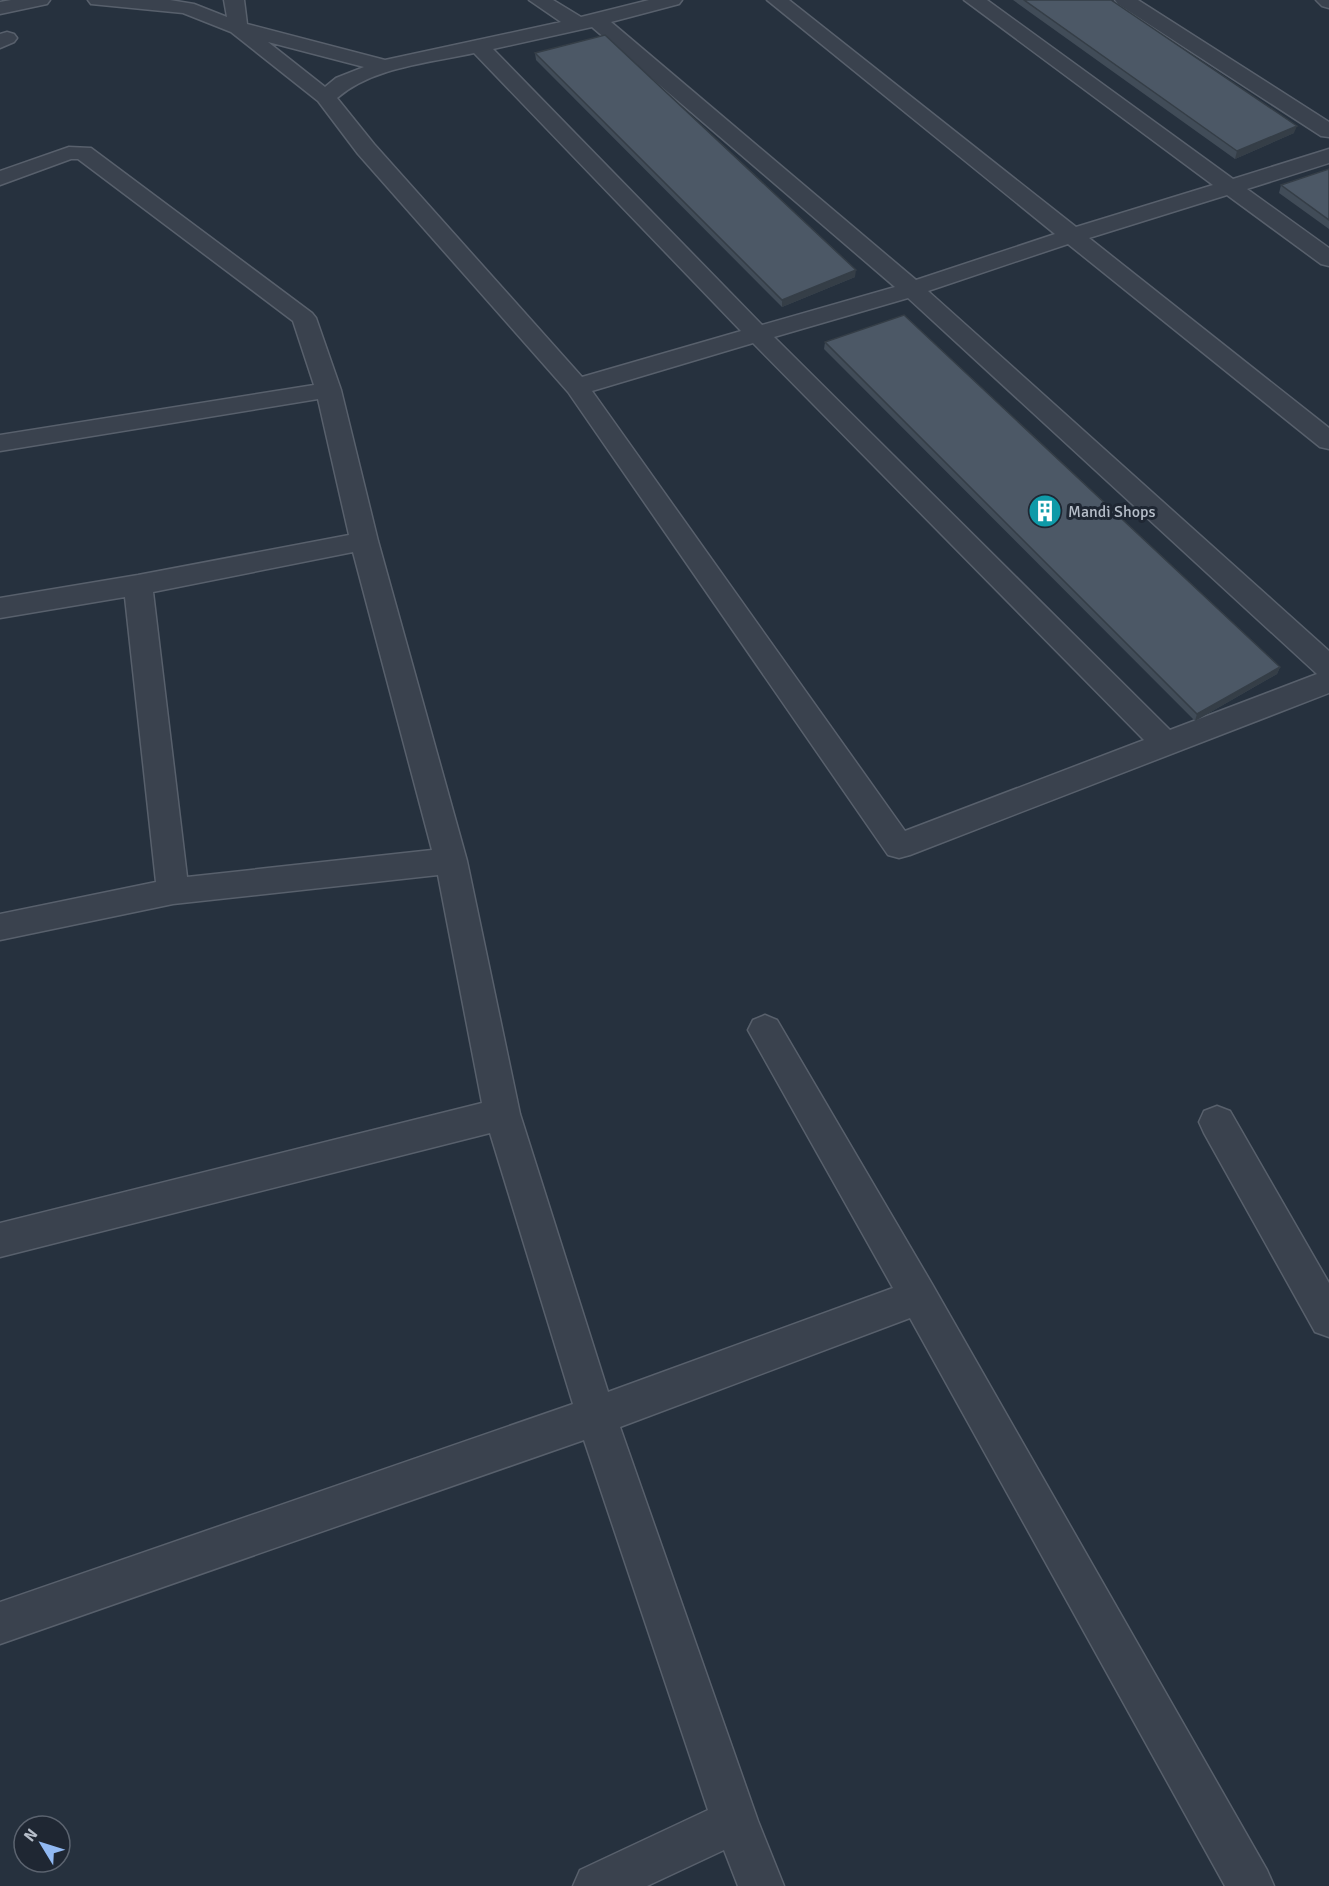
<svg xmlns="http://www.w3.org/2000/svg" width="1329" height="1886" font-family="Signika,sans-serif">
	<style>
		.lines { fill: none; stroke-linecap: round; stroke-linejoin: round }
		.minor-casing { stroke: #58606c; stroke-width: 3 }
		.minor { fill: #3a424e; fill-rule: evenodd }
		.wall { fill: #414c58 }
		.shaded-wall { fill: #353e47 }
		.building { fill: #4c5866; stroke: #353e47; stroke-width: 1.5 }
		.labels { text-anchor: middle; stroke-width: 6; stroke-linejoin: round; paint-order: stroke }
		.poi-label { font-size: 16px; fill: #b6bec9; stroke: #1f2733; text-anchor: start }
	</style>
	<rect width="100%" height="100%" fill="#26313e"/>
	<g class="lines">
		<defs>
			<path id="minor" d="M11,0H50L47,4L0,14V2Z
				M88,0H170L194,4L227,17L224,0H244L247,24L385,60L561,22L529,0H553L581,17L649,0H682L679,4L611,22L916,280L1055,234L767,0H789L1076,227L1213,185L964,0H987L1233,179L1329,149V163L1247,189L1329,248V266L1321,264L1227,195L1089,238L1329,428V449L1320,447L1068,244L928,291L1329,651V693L910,855L899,858L888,855L568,392L358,154L318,101L231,32L183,13L91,4ZM592,27L895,287L762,325L493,49ZM268,42L364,67L336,78L325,87ZM474,53L741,331L582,377L374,144L337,98C373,67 429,63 474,53ZM908,298L1317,674L1170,730L774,337ZM753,343L1144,740L905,831L592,391Z
				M1115,0H1138L1329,122V137L1321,136L1118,4Z
				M1316,0H1329V8L1322,6Z
				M7,32L14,34L17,38L14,42L0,48V34Z
				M69,147L91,148L312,313L316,318L341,390L378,541L467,861L520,1114L608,1392L893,1288L748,1030L753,1020L765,1015L777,1020L932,1284L1267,1870L1274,1886H1225L910,1318L620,1427L758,1821L784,1886H738L724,1850L647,1886H573L580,1870L708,1810L584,1440L0,1644V1602L573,1404L490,1133L0,1257V1223L482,1103L438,875L173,904L0,940V914L156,882L125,597L0,618V598L138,575L349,535L318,399L0,451V435L314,385L293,321L78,159H71L0,185V171ZM353,552L432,850L187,877L153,592Z
				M1217,1106L1230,1111L1329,1283V1337L1315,1332L1204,1133L1199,1122L1204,1111Z"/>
		</defs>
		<use href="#minor" class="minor-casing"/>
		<use href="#minor" class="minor"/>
	</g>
	<path class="wall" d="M1013,0H1111L1294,133L1235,159Z
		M535,53L855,277L782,307L536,60Z
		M1329,169V229L1279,193L1281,185Z
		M825,342L1280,667L1277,674L1195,721L824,349Z"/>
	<path class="shaded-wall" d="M1297,126L1294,133L1235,159L1237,151Z
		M856,270L855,277L782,307V300Z
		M1280,667L1277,674L1195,721L1197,714Z"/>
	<path class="building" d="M1024,0H1111L1297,126L1237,151Z
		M605,35L856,270L782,300L535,53Z
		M1329,169V220L1281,185Z
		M904,315L1280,667L1197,714L825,342Z"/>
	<defs>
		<symbol id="building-disc" viewBox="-11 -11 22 22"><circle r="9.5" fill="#0f9aa8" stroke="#1f2733"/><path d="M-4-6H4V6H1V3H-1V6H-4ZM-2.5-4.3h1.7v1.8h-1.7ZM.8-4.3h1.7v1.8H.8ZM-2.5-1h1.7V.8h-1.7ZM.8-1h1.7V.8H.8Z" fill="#fff"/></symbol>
	</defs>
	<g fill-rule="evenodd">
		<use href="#building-disc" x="1026" y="492" width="38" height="38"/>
	</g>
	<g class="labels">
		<g class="poi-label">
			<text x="1068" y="517">Mandi Shops</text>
		</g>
	</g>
	<g transform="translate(42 1844) rotate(308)"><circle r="28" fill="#1f2733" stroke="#5b636f" stroke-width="1.5"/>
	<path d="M0-4.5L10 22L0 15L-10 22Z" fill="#91b9f3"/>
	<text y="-9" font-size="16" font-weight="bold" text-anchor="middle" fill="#b6bec9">N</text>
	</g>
</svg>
